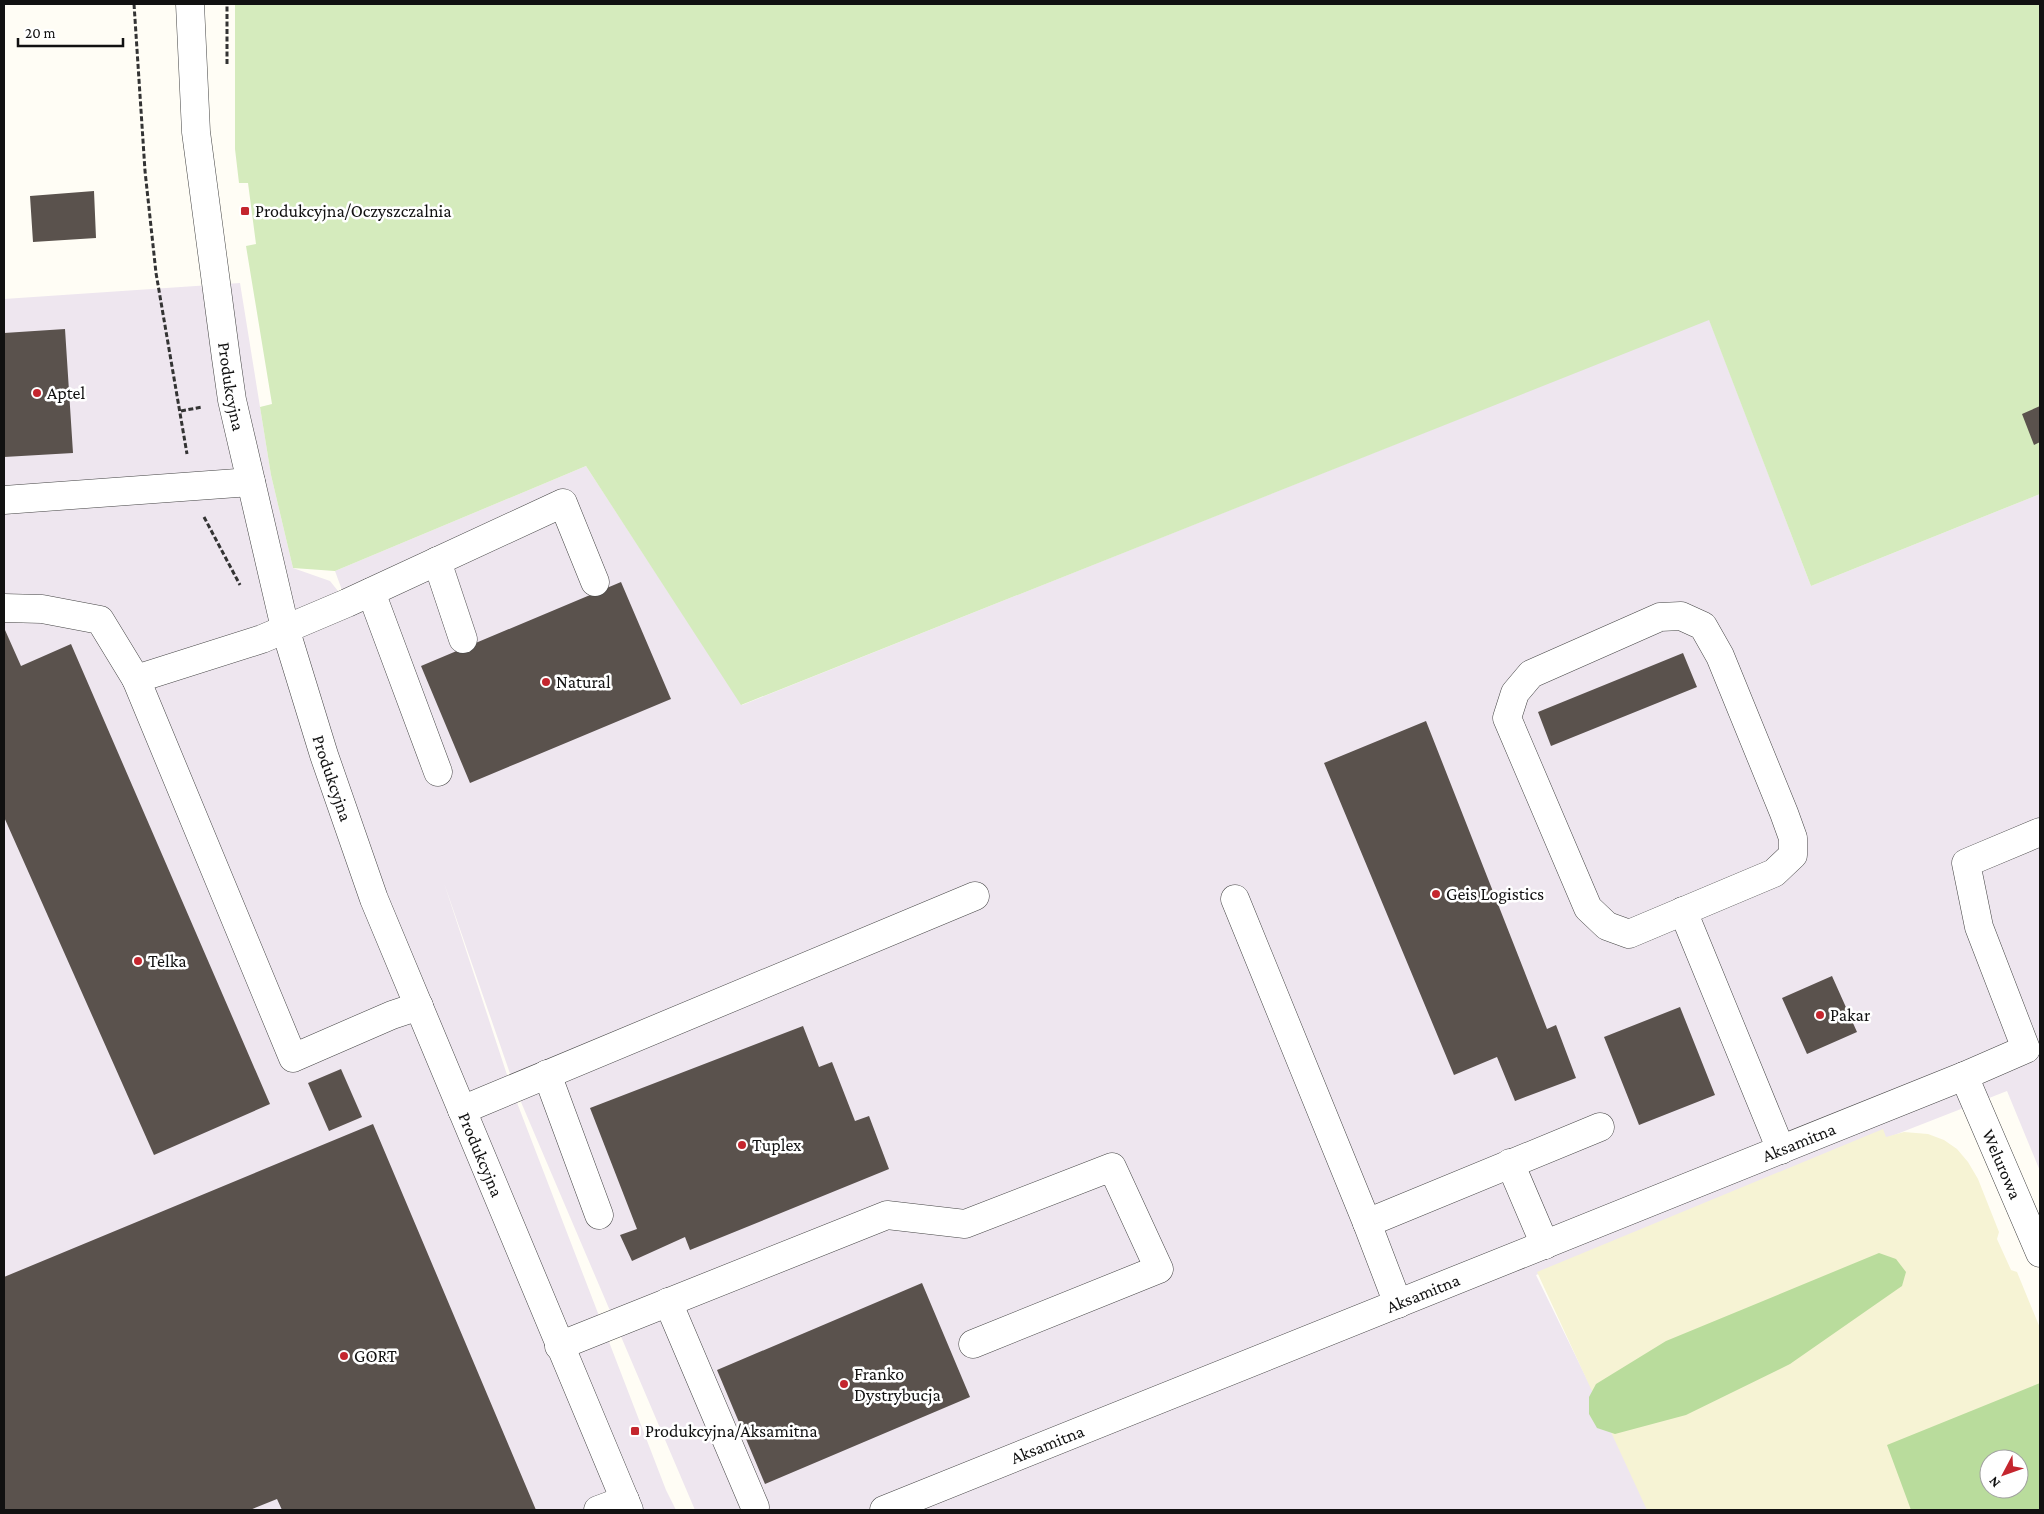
<svg xmlns="http://www.w3.org/2000/svg" width="2044" height="1514" font-family="'Crimson Pro',serif">
	<style>
		.industrial { fill: #eee6ef }
		.farmland { fill: #f6f3d4; fill-rule: evenodd }
		.green { fill: #d5ebbd }
		.forest { fill: #b9dc9c; fill-rule: evenodd }
		.building { fill: #5a524d }
		.lines { fill: none; stroke-linecap: round; stroke-linejoin: round }
		.minor-casing { stroke: #444; stroke-width: 29 }
		.path { stroke: #333; stroke-width: 3; stroke-dasharray: 5 2.5; stroke-linecap: butt }
		.minor { stroke: #fff; stroke-width: 28 }
		.poi-dot { fill: #c4262e; stroke: #fff; stroke-width: 2 }
		.labels { text-anchor: middle; stroke-width: 5; stroke-linejoin: round; paint-order: stroke }
		.poi-label { font-size: 18px; fill: #111; stroke: #fff; text-anchor: start }
		.street-label { font-size: 18px; fill: #111; stroke: #fff }
	</style>
	<rect width="100%" height="100%" fill="#fffdf5"/>
	<path class="industrial" d="M240,283L271,475L293,568L330,581L346,601L335,571L586,466L742,705L1709,319L1811,586L2040,494V1171L2007,1091L1536,1275L1651,1510H695L515,1088L444,883L511,1087L666,1490L676,1510H4V299Z"/>
	<path class="farmland" d="M1883,1129L1886,1137L1904,1132L1928,1134L1944,1140L1957,1149L1968,1162L1978,1179L1999,1232L1997,1239L2011,1270L2017,1272L2040,1328V1510H1647L1537,1272ZM1989,1459H2019V1489H1989Z"/>
	<path class="green" d="M235,4H2040V494L1811,586L1709,320L741,705L586,466L335,571L293,568L271,475L260,407L272,404L246,246L256,244L248,183H239L235,149Z"/>
	<path class="forest" d="M1879,1253L1896,1259L1906,1272L1902,1286L1790,1364L1686,1415L1615,1434L1597,1428L1589,1414V1397L1596,1384L1666,1341Z
		M2040,1383V1510H1911L1887,1445ZM1989,1459H2019V1489H1989Z"/>
	<path class="building" d="M94,191L96,238L33,242L30,196Z
		M65,329L73,453L4,457V333Z
		M2040,406V442L2034,445L2022,414Z
		M621,582L671,699L470,783L421,666Z
		M4,630H5L21,666L71,644L270,1104L154,1155L4,817Z
		M1683,653L1697,687L1551,746L1538,712Z
		M1426,721L1547,1029L1556,1025L1576,1078L1515,1101L1497,1057L1454,1075L1324,763Z
		M1832,976L1857,1032L1807,1054L1782,998Z
		M1680,1007L1715,1095L1639,1125L1604,1037Z
		M803,1026L819,1067L832,1062L855,1121L869,1116L889,1169L690,1250L685,1237L632,1261L620,1235L637,1229L590,1108Z
		M341,1069L362,1117L329,1131L308,1083Z
		M373,1124L536,1510H282L277,1499L250,1510H4V1277Z
		M922,1283L970,1397L765,1484L717,1370Z"/>
	<g class="lines">
		<defs>
			<g id="minor">
				<path id="s1" d="M190,4L196,132L226,358L232,400L285,628L324,755L374,899L629,1510"/>
				<path d="M4,500L251,482"/>
				<path d="M437,561L463,639"/>
				<path d="M371,592L438,772"/>
				<path d="M4,608L42,609L100,620L136,679L293,1058L392,1015L419,1006"/>
				<path d="M1681,616L1703,626L1720,656L1784,813L1793,838V855L1774,873L1629,934L1607,926L1588,908L1507,718L1515,693L1531,674L1660,617Z"/>
				<path d="M136,679L262,639L347,603L563,503L595,582"/>
				<path d="M1235,899L1367,1223L1600,1127"/>
				<path d="M1683,911L1781,1150"/>
				<path d="M547,1074L599,1215"/>
				<path id="s2" d="M1964,1076L2040,1253"/>
				<path d="M462,1110L975,896"/>
				<path d="M1510,1163L1545,1245"/>
				<path d="M1367,1223L1398,1304"/>
				<path d="M668,1302L755,1507"/>
				<path d="M559,1346L887,1215L965,1224L1112,1167L1159,1269L973,1344"/>
				<path d="M598,1510L625,1500"/>
				<path id="s3" d="M884,1510L1964,1076L2026,1049L1979,927L1966,863L2040,832"/>
			</g>
		</defs>
		<use href="#minor" class="minor-casing"/>
		<path class="path" d="M134,4L145,171L156,273L187,454
			M227,64V4
			M181,411L202,407
			M204,517L240,585"/>
		<use href="#minor" class="minor"/>
	</g>
	<g class="poi-dot">
		<rect x="240" y="206" width="10" height="10" rx="2.5"/>
		<circle cx="37" cy="393" r="5"/>
		<circle cx="546" cy="682" r="5"/>
		<circle cx="1436" cy="894" r="5"/>
		<circle cx="138" cy="961" r="5"/>
		<circle cx="1820" cy="1015" r="5"/>
		<circle cx="742" cy="1145" r="5"/>
		<circle cx="344" cy="1356" r="5"/>
		<circle cx="844" cy="1384" r="5"/>
		<rect x="630" y="1426" width="10" height="10" rx="2.5"/>
	</g>
	<g class="labels">
		<g class="poi-label">
			<text x="255" y="217">Produkcyjna/Oczyszczalnia</text>
			<text x="47" y="399">Aptel</text>
			<text x="556" y="688">Natural</text>
			<text x="1446" y="900">Geis Logistics</text>
			<text x="148" y="967">Telka</text>
			<text x="1830" y="1021">Pakar</text>
			<text x="752" y="1151">Tuplex</text>
			<text x="354" y="1362">GORT</text>
			<text x="854" y="1380">Franko<tspan x="854" dy="21">Dystrybucja</tspan></text>
			<text x="645" y="1437">Produkcyjna/Aksamitna</text>
		</g>
		<g class="street-label">
			<text dy="6" stroke="none"><textPath href="#s1" startOffset="385">Produkcyjna</textPath></text>
			<text dy="6" stroke="none"><textPath href="#s1" startOffset="790">Produkcyjna</textPath></text>
			<text dy="6" stroke="none"><textPath href="#s3" startOffset="986">Aksamitna</textPath></text>
			<text dy="6" stroke="none"><textPath href="#s1" startOffset="1195">Produkcyjna</textPath></text>
			<text dy="6" stroke="none"><textPath href="#s2" startOffset="96">Welurowa</textPath></text>
			<text dy="6" stroke="none"><textPath href="#s3" startOffset="581">Aksamitna</textPath></text>
			<text dy="6" stroke="none"><textPath href="#s3" startOffset="176">Aksamitna</textPath></text>
		</g>
	</g>
	<rect width="2044" height="1514" fill="none" stroke="#111111" stroke-width="10"/>
	<g transform="translate(2004 1474) rotate(229)"><circle r="24" fill="#ffffff" stroke="#a0a0a0"/>
	<path d="M0-4L9 19L0 12L-9 19Z" fill="#c4262e"/>
	<text y="-8" font-size="14" font-weight="bold" text-anchor="middle" fill="#111111">N</text>
	</g>
	<path d="M18 38v8h105v-8" fill="none" stroke="#111111" stroke-width="2.5"/>
	<text x="25" y="38" font-size="15" fill="#111111" stroke="#ffffff" stroke-width="4" paint-order="stroke">20 m</text>
</svg>
